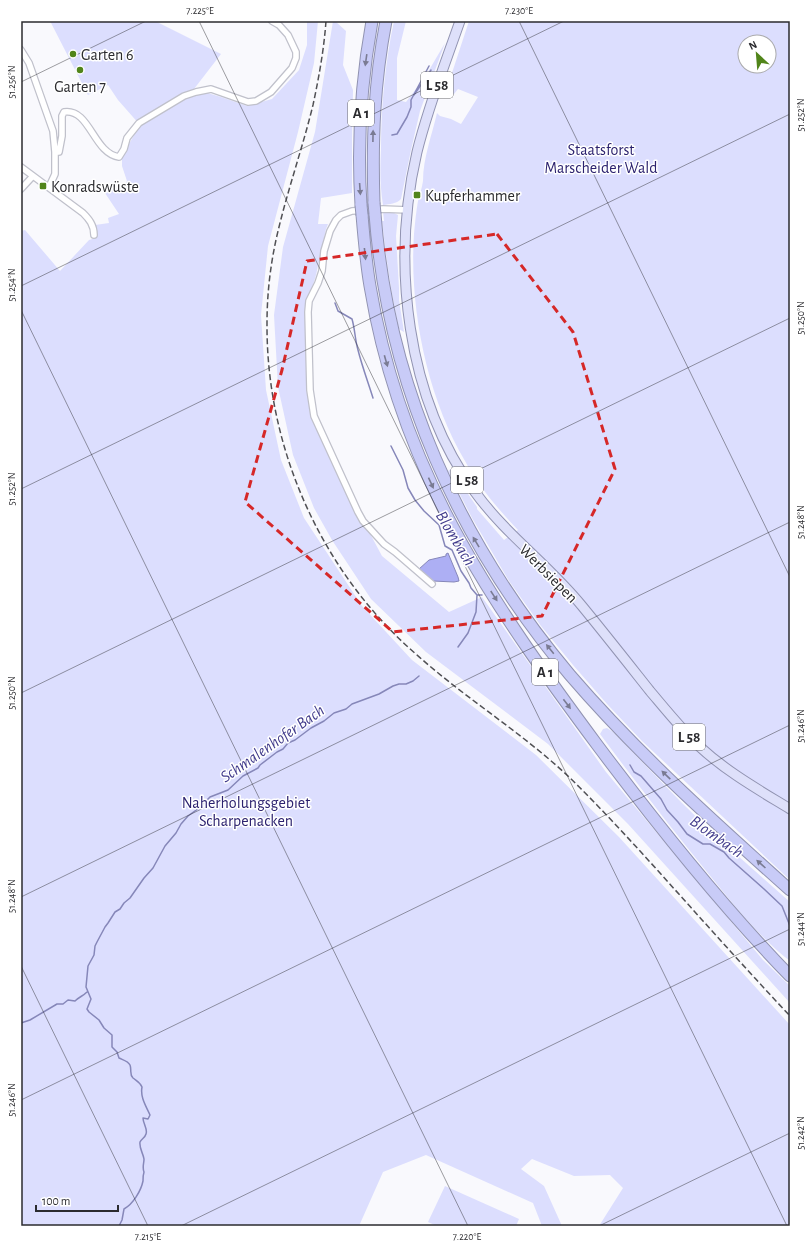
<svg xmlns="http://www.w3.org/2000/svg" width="811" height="1247" font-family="'Alegreya Sans',sans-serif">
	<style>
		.green { fill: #dcdefe; fill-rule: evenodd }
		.water { fill: #adaff4; stroke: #8687b9 }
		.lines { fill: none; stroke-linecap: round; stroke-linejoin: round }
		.stream { stroke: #8687b9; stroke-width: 1.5 }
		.street-casing { stroke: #c0c1cb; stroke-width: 8 }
		.primary-casing { stroke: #9193b1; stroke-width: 11 }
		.highway-casing { stroke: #9193b1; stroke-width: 13 }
		.street { stroke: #fff; stroke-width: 5.5 }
		.primary { stroke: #dee0fa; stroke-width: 9 }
		.highway { stroke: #c8cbf7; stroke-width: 11 }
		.rail { stroke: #505054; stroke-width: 1.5; stroke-dasharray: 6 3; stroke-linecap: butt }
		.highway-bridge-casing { stroke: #9193b1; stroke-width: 13; stroke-linecap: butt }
		.highway-bridge { stroke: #c8cbf7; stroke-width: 11 }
		.oneway { fill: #7a7b93 }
		.marked { fill: none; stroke: #d62828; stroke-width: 3; stroke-dasharray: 8 5; stroke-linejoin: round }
		.ticks { fill: none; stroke: #2b2b2f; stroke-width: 1; stroke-opacity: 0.45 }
		.poi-dot { fill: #51851a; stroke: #fff; stroke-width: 1.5 }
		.labels { text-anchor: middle; stroke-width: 3; stroke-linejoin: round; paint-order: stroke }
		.shield { fill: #fff; stroke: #6b6b6d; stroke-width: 1 }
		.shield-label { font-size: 15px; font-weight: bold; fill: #2b2b2f }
		.poi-label { font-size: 16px; fill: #2b2b2f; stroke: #fff; text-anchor: start }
		.park-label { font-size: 16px; fill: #2c226f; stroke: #fff }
		.street-label { font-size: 16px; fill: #2b2b2f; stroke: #fff }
		.water-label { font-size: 17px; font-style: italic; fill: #423c8c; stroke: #fff }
		.neatline { fill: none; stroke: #2b2b2f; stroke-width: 1.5 }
		.ticks-label { font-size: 10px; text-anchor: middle; fill: #2b2b2f }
	</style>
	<rect width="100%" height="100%" fill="#f9f9fd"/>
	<path class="green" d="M50,21H155L221,54L194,89L221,97L247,106L272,99L299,70L307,45V21H318L314,63L298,132L268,246L261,315L266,390L281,460L304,518L362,606L412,660L536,755L619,837L790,1025V1226H599L623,1188L610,1175L574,1176L532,1159L521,1169L544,1186L562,1226H542L533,1203L426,1155L383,1172L359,1226H21V231L25,230L60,271L89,240L96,238L97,232L95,225L109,223L108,218L119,214L105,193L125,184L127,181L122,166V156L140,125L118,100L108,85L88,95Z
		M333,21H335L346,31L343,65L353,90L352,141V193L321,198L318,224H328L326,229L316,275L307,305L310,412L335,468L382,556L449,612L482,597L606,772L763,960L790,986V1003L628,824L548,744L426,652L371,599L332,540L314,508L293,455L278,387L274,315L283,247L315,132Z
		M394,21H406L397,58V100L406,102L425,77L445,43L420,111L411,150L401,199C396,204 390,204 383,205C380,187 380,168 381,150C381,107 385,63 394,21Z
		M469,21H790V880L642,741L607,704L573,665L541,626L509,581L472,518L448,471L451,469L477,507V509L504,540L518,530C498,509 479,487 465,461C427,397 409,308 414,234C415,223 416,212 418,201C420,195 422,187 423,181C423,158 432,135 437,113L440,116L451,119L461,124L478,97L458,89L454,94L444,91L450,79ZM745,42H769V66H745Z
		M383,211L392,212L398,215L396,236L399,288V300L404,332L399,329C391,293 386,258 382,221H384Z
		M607,728L613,732L682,803L720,840L790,902V961C758,936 733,904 707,872C670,827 635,781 600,734L603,729Z
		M445,1186L519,1219L516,1226H437L428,1222Z"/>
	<path class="water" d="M448,553L458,577L459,581L454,582L433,581L419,569L429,560L446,556V554Z"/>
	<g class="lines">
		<path class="stream" d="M414,95L431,70
			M392,135L397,134L407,117L411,107V100L429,66
			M335,303L338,311L352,319C355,329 355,340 358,350C362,366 368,382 373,398
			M391,446L403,470L408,488L415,500L424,511L439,525L445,546L452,550L461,571L469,583L471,588L477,595H482
			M458,647L468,633L476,612L477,595
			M630,765L634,772L641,776L661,799L667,810L678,822L687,834L703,844H710L724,852L729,858L764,889L782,906L790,926
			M21,1023L30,1020L57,1004H63L68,1000L75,1001C79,997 83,996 87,992
			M119,1226L122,1220L124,1209C133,1204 141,1191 143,1181C143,1177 143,1175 144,1172C142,1167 144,1164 144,1159C143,1153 139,1148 140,1142C141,1139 145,1138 146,1134C148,1129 143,1124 143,1118L148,1119L150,1115C146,1106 140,1097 142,1087C140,1082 137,1081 133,1078C129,1074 132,1070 130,1065C128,1061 123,1060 119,1058L117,1052L112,1047V1035L104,1028L99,1020L89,1012L87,1009L91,999L86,987L88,966L94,955L95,946L97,942L105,927L108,923L115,912L120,909L124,903L130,898L144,878L153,868L165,846L176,833L181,824L188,816L199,808L210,797L228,790L243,776L258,768L260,765L277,752L283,749L288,743L295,740L311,728L324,721L334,713L346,709L352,704L379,694L393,686L399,684H406L413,681L419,676"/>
		<defs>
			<path id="street" d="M21,50L29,63L53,131L55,152V174L49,187
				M55,152H59L62,136V116L64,112C90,108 93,153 119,157L124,149L127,138L139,123L184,96L196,92L211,89L248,102L256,101L271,92L292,68L296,58V52L288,35L279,25L272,21
				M21,167L83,213C89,219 94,225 94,235
				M21,189L33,176
				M408,210L383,209L352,211L341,215L336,220L330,231L324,251L322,271L318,283L309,301L308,312L310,390L314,416L358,512L363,521L384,544L395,552L432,584"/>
			<path id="primary" d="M460,21C445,64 428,107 417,152C391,263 406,398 475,492C506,535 549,565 582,606C605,634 627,662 650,691C666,710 682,730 700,747C727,772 759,790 790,809"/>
			<path id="highway" d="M374,203C372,140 374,83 386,21
				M361,205C357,143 361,82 372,21
				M375,214C388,386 459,543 570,675C637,753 714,822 790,890
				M362,215C364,239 366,263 370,286C385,376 417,463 461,542C501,614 549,680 598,746C658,826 720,904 790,976"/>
		</defs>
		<use href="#street" class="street-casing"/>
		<use href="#primary" class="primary-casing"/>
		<use href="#highway" class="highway-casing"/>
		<use href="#street" class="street"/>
		<use href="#primary" class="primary"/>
		<use href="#highway" class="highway"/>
		<path class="rail" d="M326,21C324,49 319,77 313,105C303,146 289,186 279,227C271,259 267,291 267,323C266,449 322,573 417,655C465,698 521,732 568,776C600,807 630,840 660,873C703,921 746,969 790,1016"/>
		<defs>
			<path id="highway-bridge" d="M374,203L375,214
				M361,205L362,215"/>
		</defs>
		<use href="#highway-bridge" class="highway-bridge-casing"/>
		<use href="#highway-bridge" class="highway-bridge"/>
	</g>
	<defs><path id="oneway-solid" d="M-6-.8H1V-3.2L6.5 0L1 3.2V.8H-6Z"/></defs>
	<g class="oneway">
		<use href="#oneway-solid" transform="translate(366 60) rotate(98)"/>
		<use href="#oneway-solid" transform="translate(373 136) rotate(-89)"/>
		<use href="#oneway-solid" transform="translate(360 189) rotate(86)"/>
		<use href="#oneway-solid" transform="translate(365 254) rotate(84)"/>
		<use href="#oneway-solid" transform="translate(386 361) rotate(74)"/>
		<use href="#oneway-solid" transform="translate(431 483) rotate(65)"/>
		<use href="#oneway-solid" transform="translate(476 542) rotate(-121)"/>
		<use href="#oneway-solid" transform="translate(494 596) rotate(57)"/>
		<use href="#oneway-solid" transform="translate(550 649) rotate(-129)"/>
		<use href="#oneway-solid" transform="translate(567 704) rotate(53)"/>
		<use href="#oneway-solid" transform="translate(666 775) rotate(-136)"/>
		<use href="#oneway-solid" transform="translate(761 864) rotate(-138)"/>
	</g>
	<path class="marked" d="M497,234L573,332L615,469L542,616L393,632L245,502L282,370L307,261Z"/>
	<path class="ticks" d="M199,21L787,1226M519,21L790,577M21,82L146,21M21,286L564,21M21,310L468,1226M21,489L790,114M21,693L790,318M21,897L790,522M21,966L148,1226M21,1100L790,725M181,1226L790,929M599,1226L790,1133"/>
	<g class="poi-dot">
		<circle cx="73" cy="54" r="4"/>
		<circle cx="80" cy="70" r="4"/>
		<rect x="39" y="182" width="8" height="8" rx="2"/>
		<rect x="413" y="191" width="8" height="8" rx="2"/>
	</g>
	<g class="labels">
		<g class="shield">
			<rect x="421" y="72" width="32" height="26" rx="3"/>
			<rect x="348" y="100" width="26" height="26" rx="3"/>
			<rect x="451" y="467" width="32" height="26" rx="3"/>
			<rect x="532" y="659" width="26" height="26" rx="3"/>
			<rect x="673" y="724" width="32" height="26" rx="3"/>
		</g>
		<g class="shield-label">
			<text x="437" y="90">L 58</text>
			<text x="361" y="118">A 1</text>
			<text x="467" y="485">L 58</text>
			<text x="545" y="677">A 1</text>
			<text x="689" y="742">L 58</text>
		</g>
		<g class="poi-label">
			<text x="81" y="60">Garten 6</text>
			<text x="80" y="92" text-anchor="middle">Garten 7</text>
			<text x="51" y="192">Konradswüste</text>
			<text x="425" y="201">Kupferhammer</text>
		</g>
		<g class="park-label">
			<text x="601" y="155">Staatsforst<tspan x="601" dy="18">Marscheider Wald</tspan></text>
			<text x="246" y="808">Naherholungsgebiet<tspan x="246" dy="18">Scharpenacken</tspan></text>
		</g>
		<g class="street-label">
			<text transform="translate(549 573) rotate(45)" y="6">Werbsiepen</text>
		</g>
		<g class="water-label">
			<text transform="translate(456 538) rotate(59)" y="6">Blombach</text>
			<text transform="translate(272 743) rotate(-35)" y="6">Schmalenhofer Bach</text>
			<text transform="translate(717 836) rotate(35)" y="6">Blombach</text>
		</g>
	</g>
	<rect width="811" height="1247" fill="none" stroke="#ffffff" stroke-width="44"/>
	<g transform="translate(757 54) rotate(334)"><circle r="19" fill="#ffffff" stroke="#aaaaac"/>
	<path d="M0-3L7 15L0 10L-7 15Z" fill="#51851a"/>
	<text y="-6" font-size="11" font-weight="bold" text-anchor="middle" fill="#2b2b2f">N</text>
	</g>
	<path d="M36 1205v6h82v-6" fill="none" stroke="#2b2b2f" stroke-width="2"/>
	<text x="42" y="1205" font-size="12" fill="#2b2b2f" stroke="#ffffff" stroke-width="3" paint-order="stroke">100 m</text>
	<rect x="22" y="22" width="767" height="1203" class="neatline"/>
	<g class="ticks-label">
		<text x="200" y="14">7.225°E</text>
		<text x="519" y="14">7.230°E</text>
		<text transform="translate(11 82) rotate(-90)" y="4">51.256°N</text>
		<text transform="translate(800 115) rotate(-90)" y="4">51.252°N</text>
		<text transform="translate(11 285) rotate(-90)" y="4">51.254°N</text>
		<text transform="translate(800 318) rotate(-90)" y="4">51.250°N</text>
		<text transform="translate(11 489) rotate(-90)" y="4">51.252°N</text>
		<text transform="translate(800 522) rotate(-90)" y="4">51.248°N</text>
		<text transform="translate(11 693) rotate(-90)" y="4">51.250°N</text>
		<text transform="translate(800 726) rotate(-90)" y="4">51.246°N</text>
		<text transform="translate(11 896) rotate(-90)" y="4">51.248°N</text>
		<text transform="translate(800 929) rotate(-90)" y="4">51.244°N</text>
		<text transform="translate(11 1100) rotate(-90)" y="4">51.246°N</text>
		<text transform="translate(800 1133) rotate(-90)" y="4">51.242°N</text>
		<text x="148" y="1240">7.215°E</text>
		<text x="467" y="1240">7.220°E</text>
	</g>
</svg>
